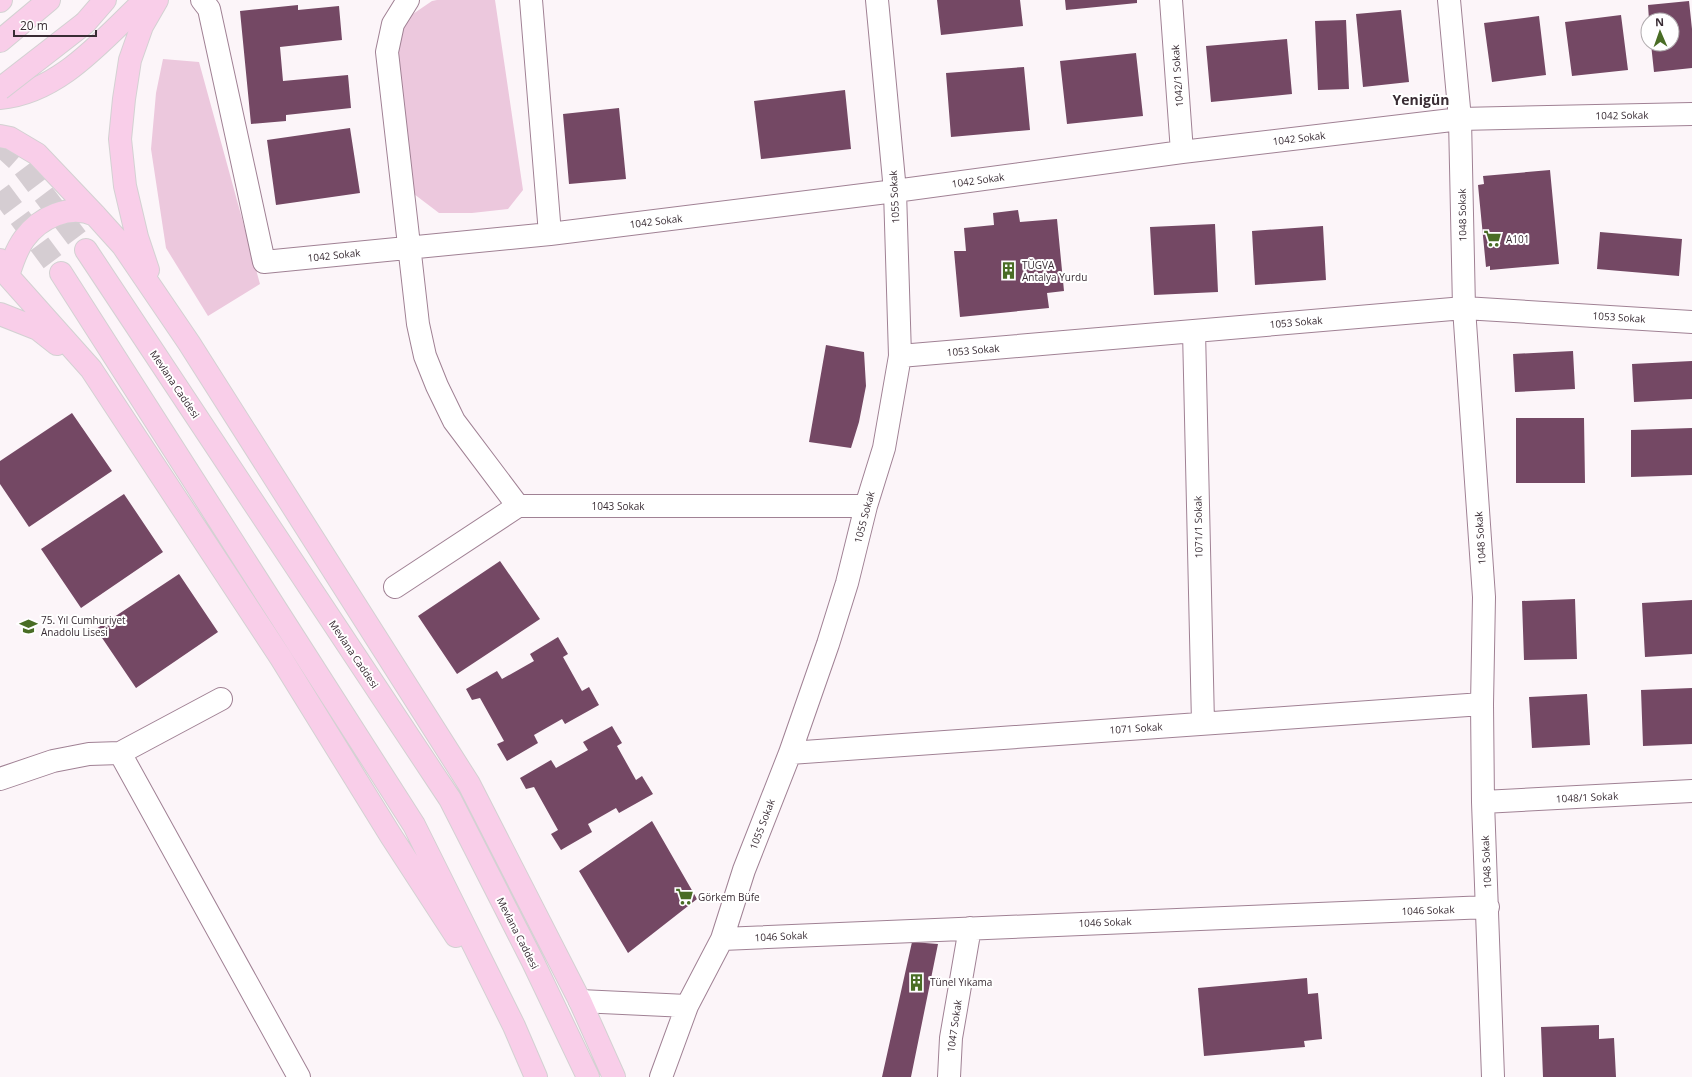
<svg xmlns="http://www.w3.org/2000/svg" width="1692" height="1077" font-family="'Open Sans',sans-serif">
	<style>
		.green { fill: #ecc8dd }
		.building { fill: #744864 }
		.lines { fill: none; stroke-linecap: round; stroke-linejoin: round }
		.major-tunnel { stroke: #d5cdd2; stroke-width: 22; stroke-dasharray: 22 11; stroke-linecap: butt }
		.minor-casing { stroke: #a08194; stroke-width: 24 }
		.major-casing { stroke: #d3d1d2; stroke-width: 24 }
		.minor { stroke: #fff; stroke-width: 22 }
		.major { stroke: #f9cee9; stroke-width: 22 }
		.major-bridge-casing { stroke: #d3d1d2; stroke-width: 24; stroke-linecap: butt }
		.major-bridge { stroke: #f9cee9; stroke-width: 22 }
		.labels { text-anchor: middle; stroke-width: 4; stroke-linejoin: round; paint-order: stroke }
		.street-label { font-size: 10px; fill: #392c34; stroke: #fff }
		.poi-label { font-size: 10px; fill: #392c34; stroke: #fff; text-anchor: start }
		.district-label { font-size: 14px; font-weight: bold; fill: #392c34; stroke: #fff }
	</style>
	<rect width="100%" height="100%" fill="#fcf5f9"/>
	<path class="green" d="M437,0H495L523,190L508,209L472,213H439L414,194L397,45L407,18L432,1Z
		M163,59L199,62L260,284L208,316L166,248L151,149L156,93Z"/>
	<path class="building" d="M937,0H1020L1023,26L941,35Z
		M1065,0H1137V3L1066,10Z
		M1689,1L1692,29V68L1654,72L1651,44H1672V20H1649L1648,5Z
		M298,5V10L339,6L342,40L280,47L283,81L348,75L351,108L286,115V121L251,124L240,11Z
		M1401,10L1409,82L1363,87L1356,14Z
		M1621,15L1628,70L1572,76L1565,22Z
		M1539,16L1546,75L1492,82L1484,23Z
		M1346,20L1349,89L1318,90L1315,21Z
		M1287,39L1292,94L1211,102L1206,46Z
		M1136,53L1143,116L1067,124L1060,61Z
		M1024,67L1030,130L951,137L946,73Z
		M845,90L851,149L761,159L754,101Z
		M619,108L626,179L569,184L563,114Z
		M350,128L360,193L276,205L267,140Z
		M1550,170L1559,264L1490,270V266L1486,267L1478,185L1484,184L1483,176Z
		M1018,210L1020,222L1057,219L1064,291L1047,293L1049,308L960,317L954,251H966L964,228L994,225L993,213Z
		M1215,224L1218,292L1154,295L1150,227Z
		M1323,226L1326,280L1255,285L1252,231Z
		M1600,232L1682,239L1679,276L1597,269Z
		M826,345L864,352L866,386L859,422L851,448L809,442Z
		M1573,351L1575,389L1515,392L1513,354Z
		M1692,361V399L1634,402L1632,364Z
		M72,413L112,471L29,527L0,484V461Z
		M1516,418H1584L1585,483H1516Z
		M1692,428V475L1631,477V430Z
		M124,494L163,552L81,608L41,549Z
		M500,561L540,619L457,674L418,616Z
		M179,574L218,632L136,688L96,629Z
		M1575,599L1577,659L1524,660L1522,601Z
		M1692,600V654L1645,657L1642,603Z
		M558,637L568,654L563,657L582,691L589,687L599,705L565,724L562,719L534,735L538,743L507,761L497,744L504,741L480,698L472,700L466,689L497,671L502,679L534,661L530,654Z
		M1692,688V744L1643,746L1641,690Z
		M1587,694L1590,745L1532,748L1529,697Z
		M612,726L622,743L617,746L636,780L642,776L653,794L619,813L616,808L588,824L592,832L561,850L551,834L558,830L534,787L526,789L520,778L551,760L556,768L588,750L583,742Z
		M652,821L697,899L628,953L579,871Z
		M912,942L938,944L911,1077H882Z
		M1307,978L1308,994L1318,993L1322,1039L1304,1041L1305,1047L1204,1056L1198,988Z
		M1599,1025V1039L1614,1038L1616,1077H1543L1541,1027Z"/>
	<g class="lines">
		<path class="major-tunnel" d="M0,145L20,163L86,250
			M0,191L61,273"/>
		<defs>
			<path id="minor" d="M202,0L209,9L264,262L550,234L895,191L1182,152L1460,119L1692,114
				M408,0L393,24L387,52L418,324L425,356L437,386L454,421L518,506
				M531,0L550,234
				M1171,0L1182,152
				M1449,0L1460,119L1464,308L1484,597L1482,704L1483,802L1493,1077
				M1194,331L1203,723
				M900,356L1464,308L1692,322
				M395,587L518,506H866
				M120,753L299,1077
				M790,753L1482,704
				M0,779L53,761L89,754L120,753L221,699
				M1483,802L1692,791
				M722,939L1488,907
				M580,1001L687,1006L661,1077
				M687,1006L722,939L744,870L790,753L828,644L847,583L866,506L884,448L900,356L895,191L877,0
				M949,1077L951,1038L970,928"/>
			<path id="major" d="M0,1L1,0
				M85,23L105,0
				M0,41L49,0
				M0,98C60,93 104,38 145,0
				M0,136L10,138L37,154L95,215L123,246L189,343L469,784L580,1001L614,1077
				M86,250L450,799L533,962L588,1077
				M0,260L8,276L91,369L281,658L391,836L456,936
				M148,270L137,237L125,186L120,139L124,99L130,60L142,26L157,0
				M61,273L414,825L514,1026L536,1077
				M8,276C12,263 16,250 24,239C39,218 70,203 95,215
				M0,314L38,329L57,344"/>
		</defs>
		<use href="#minor" class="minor-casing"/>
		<use href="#major" class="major-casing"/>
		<use href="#minor" class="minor"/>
		<use href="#major" class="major"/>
		<defs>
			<path id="major-bridge" d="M0,89L85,23"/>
		</defs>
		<use href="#major-bridge" class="major-bridge-casing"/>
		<use href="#major-bridge" class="major-bridge"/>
	</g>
	<defs>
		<symbol id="supermarket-bare" viewBox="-9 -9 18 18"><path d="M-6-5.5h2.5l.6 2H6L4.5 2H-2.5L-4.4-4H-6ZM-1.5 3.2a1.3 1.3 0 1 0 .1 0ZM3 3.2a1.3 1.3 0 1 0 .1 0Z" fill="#496d25" stroke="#fff" stroke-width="2.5" paint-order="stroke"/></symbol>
		<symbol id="building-bare" viewBox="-9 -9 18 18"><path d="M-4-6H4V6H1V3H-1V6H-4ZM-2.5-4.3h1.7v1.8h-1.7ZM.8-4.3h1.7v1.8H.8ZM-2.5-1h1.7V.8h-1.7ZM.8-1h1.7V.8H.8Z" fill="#496d25" stroke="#fff" stroke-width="2.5" paint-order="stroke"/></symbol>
		<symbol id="school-bare" viewBox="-9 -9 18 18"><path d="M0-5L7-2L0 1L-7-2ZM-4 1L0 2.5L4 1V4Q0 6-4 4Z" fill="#496d25" stroke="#fff" stroke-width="2.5" paint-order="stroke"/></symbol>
	</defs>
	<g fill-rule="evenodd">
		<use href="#supermarket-bare" x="1480" y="226" width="25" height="25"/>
		<use href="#building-bare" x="996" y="258" width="25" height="25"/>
		<use href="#school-bare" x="16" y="614" width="25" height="25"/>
		<use href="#supermarket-bare" x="672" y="884" width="25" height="25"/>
		<use href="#building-bare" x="904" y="970" width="25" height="25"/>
	</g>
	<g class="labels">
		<g class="street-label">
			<text transform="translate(1177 76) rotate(-94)" y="4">1042/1 Sokak</text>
			<text transform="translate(1622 115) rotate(-1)" y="4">1042 Sokak</text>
			<text transform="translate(1299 138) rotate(-7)" y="4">1042 Sokak</text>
			<text transform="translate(978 180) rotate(-8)" y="4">1042 Sokak</text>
			<text transform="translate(894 197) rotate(-93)" y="4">1055 Sokak</text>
			<text transform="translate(1462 215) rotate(-91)" y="4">1048 Sokak</text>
			<text transform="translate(656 221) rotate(-7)" y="4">1042 Sokak</text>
			<text transform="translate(334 255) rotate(-6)" y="4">1042 Sokak</text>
			<text transform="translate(1619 317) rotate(4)" y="4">1053 Sokak</text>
			<text transform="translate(1296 322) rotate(-5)" y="4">1053 Sokak</text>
			<text transform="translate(973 350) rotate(-5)" y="4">1053 Sokak</text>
			<text transform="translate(175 384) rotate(56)" y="4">Mevlana Caddesi</text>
			<text x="618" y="510">1043 Sokak</text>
			<text transform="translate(864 517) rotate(-75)" y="4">1055 Sokak</text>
			<text transform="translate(1198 527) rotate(-91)" y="4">1071/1 Sokak</text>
			<text transform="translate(1480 538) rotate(-94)" y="4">1048 Sokak</text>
			<text transform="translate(354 654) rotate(56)" y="4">Mevlana Caddesi</text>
			<text transform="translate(1136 728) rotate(-4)" y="4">1071 Sokak</text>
			<text transform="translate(1587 797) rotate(-3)" y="4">1048/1 Sokak</text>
			<text transform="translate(762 824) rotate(-69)" y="4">1055 Sokak</text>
			<text transform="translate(1486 862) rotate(-93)" y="4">1048 Sokak</text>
			<text transform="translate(1428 910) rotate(-2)" y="4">1046 Sokak</text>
			<text transform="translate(1105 922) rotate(-2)" y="4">1046 Sokak</text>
			<text transform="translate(518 933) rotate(63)" y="4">Mevlana Caddesi</text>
			<text transform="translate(781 936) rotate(-3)" y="4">1046 Sokak</text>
			<text transform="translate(954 1026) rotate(-82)" y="4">1047 Sokak</text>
		</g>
		<g class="poi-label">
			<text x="1506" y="243">A101</text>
			<text x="1022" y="269">TÜGVA<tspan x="1022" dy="12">Antalya Yurdu</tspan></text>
			<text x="41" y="624">75. Yıl Cumhuriyet<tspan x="41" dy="12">Anadolu Lisesi</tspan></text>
			<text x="698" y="901">Görkem Büfe</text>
			<text x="930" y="986">Tünel Yıkama</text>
		</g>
		<g class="district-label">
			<text x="1421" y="105">Yenigün</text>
		</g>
	</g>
	<g transform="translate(1660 32) rotate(358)"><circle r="19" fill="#ffffff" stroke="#b0abae"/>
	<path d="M0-3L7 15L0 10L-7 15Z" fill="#496d25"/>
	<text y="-6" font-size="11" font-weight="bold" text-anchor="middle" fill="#392c34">N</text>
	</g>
	<path d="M14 30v6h82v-6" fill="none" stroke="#392c34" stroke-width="2"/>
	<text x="20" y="30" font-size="12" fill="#392c34" stroke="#ffffff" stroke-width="3" paint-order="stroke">20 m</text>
</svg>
